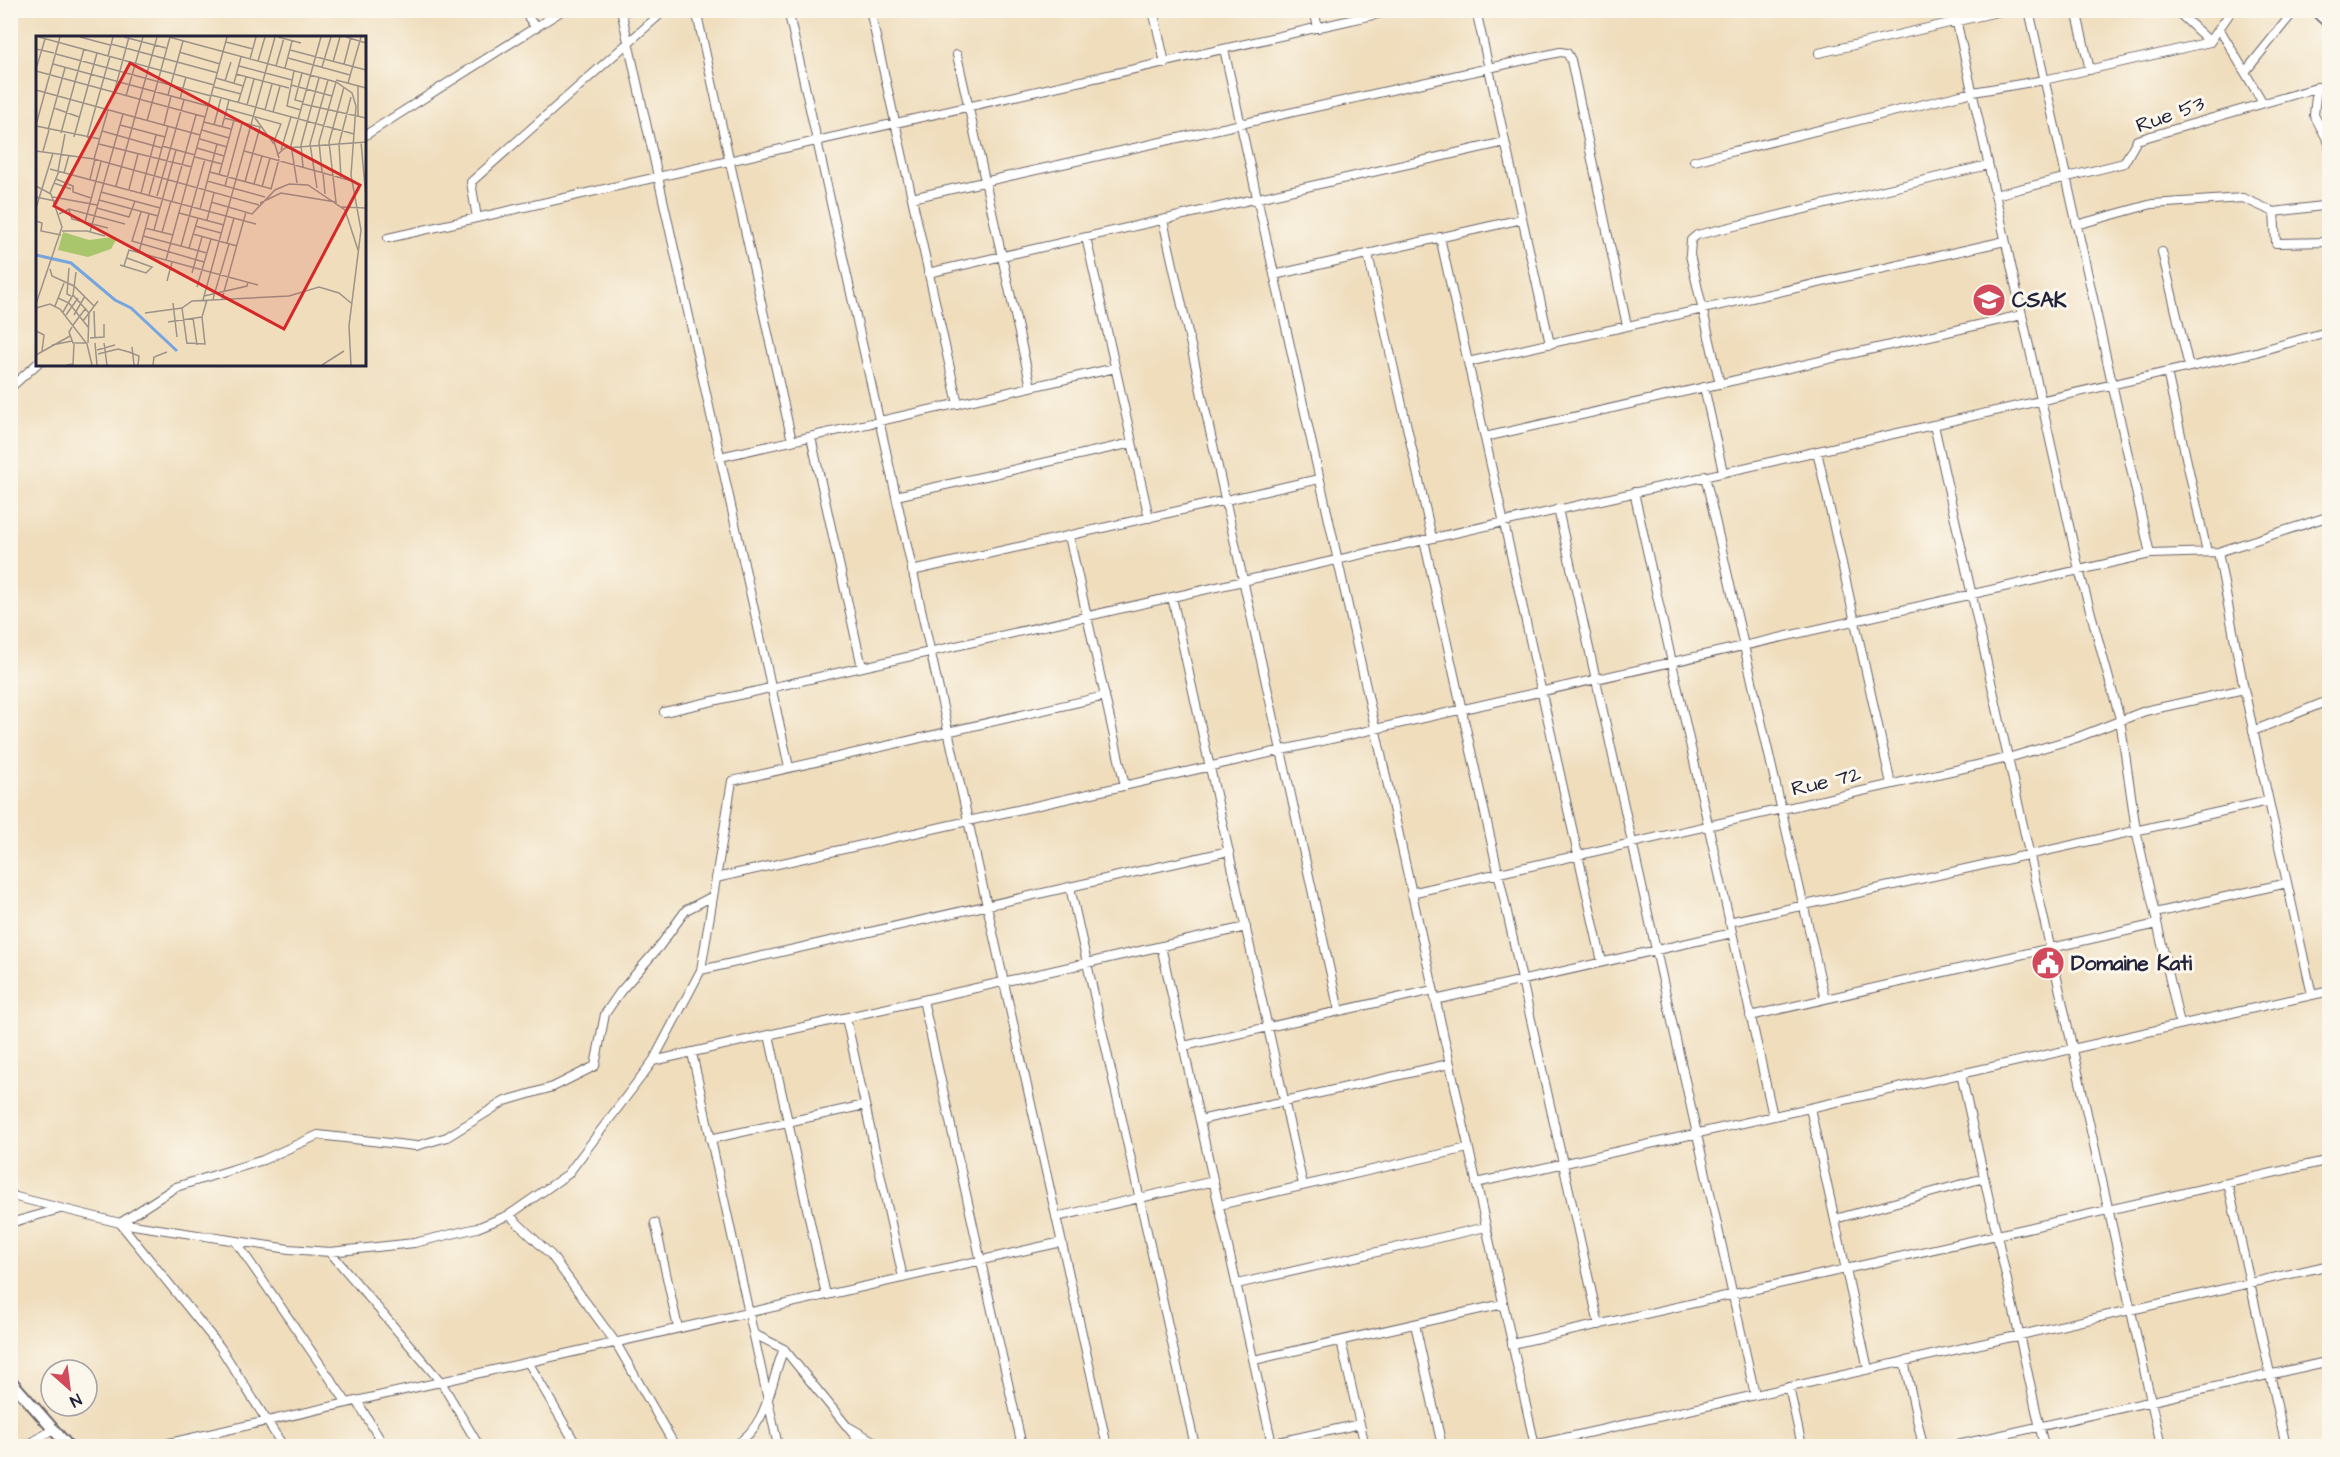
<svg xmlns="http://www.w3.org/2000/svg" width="2340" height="1457" font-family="'Architects Daughter',sans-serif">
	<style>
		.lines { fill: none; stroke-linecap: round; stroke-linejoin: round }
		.minor-casing { stroke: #6a6368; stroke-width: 10 }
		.tertiary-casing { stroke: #6a6368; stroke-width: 12 }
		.secondary-casing { stroke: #6a6368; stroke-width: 14 }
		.minor { stroke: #fff; stroke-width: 8 }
		.tertiary { stroke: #fff; stroke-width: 9 }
		.secondary { stroke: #fff; stroke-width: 10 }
		.labels { text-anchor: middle; stroke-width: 6; stroke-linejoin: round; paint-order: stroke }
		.street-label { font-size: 21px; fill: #22223b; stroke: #fbf7ec }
		.poi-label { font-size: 21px; font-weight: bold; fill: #22223b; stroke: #fbf7ec; text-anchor: start }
		.inset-river { fill: none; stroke: #77a5e0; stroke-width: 3 }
		.inset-road { fill: none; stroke: #9d9288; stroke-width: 1.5 }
		.view { fill: #d62828; fill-opacity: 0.15; stroke: #d62828; stroke-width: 3 }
		.inset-edge { fill: none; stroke: #22223b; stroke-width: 3 }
	</style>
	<rect width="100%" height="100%" fill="#fbf7ec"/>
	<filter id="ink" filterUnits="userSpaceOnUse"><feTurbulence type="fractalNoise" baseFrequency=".0167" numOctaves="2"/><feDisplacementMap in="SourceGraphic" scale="12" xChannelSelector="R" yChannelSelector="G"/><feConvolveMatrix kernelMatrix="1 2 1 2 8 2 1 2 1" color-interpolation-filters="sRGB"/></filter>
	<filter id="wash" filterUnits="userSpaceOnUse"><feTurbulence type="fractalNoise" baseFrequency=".008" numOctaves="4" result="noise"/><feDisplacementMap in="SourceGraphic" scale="24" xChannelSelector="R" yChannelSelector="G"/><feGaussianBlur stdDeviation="1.35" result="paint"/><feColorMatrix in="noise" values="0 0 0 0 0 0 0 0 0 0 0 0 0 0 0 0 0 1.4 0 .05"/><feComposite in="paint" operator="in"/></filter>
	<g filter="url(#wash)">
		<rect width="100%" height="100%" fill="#efddbc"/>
	</g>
	<g filter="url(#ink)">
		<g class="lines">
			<defs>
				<path id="minor" d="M523,10L536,28
					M621,10L789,767
					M696,10L792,441
					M788,10L1107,1446
					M870,10L958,404
					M1153,10L1165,63
					M1314,10L1318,28
					M1476,10L1550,344
					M1954,10L2079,570L2120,719L2136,830L2180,1024
					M2029,10L2150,554
					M2076,10L2090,70
					M2176,10L2210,42
					M2219,28L2263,103
					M1224,49L1535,1446
					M1819,53L2006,10
					M957,55L1031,387
					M2245,72L2295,10
					M2317,87L2314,115L2329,143L2330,150
					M364,136L563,10
					M1694,161L1973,92L2044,80L2210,42L2232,10
					M1995,195L2124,163L2137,140L2330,84
					M912,198L1489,68L1560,52L1567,53L1571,60L1627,326
					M2274,212L2276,243L2330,242
					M477,218L471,182L665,10
					M1163,220L1339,1011
					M2076,225L2152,204L2243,198L2274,212L2330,205
					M1086,237L1149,518
					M1440,237L1602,962
					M388,238L1395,10
					M2162,252L2189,367
					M1368,254L1432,538
					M928,273L1505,142
					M1274,275L1522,219
					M1468,362L2005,241
					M2167,372L2207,552
					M1720,384L1690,255L1691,240L1697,235L1988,165
					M1704,387L1723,472
					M10,388L38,363
					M1934,425L2161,1446
					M811,437L862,667
					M1485,437L2022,315
					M1817,451L1891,784
					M720,457L1115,368
					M1705,476L1825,999
					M1634,492L1773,1116
					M896,496L1132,443
					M1558,509L1755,1395
					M1069,536L1125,786
					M1424,540L1599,1325
					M2218,552L2244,689L2312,995
					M912,571L1319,479
					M1172,597L1303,1185
					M664,712L2256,352L2330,331
					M2253,731L2330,700
					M716,878L2150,554L2218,552L2330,516
					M1070,887L1195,1446
					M1411,893L2008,758L2076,738L2145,711L2244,689
					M2155,913L2287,883
					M1729,922L2268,801
					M1161,946L1272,1444
					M701,970L1229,851
					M923,1000L1022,1446
					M1435,1000L1732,933
					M1750,1016L2157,924
					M846,1018L903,1278
					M769,1035L826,1295
					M1184,1046L1433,990
					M692,1053L778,1446
					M653,1061L1246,927
					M1961,1074L2044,1446
					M1810,1108L1868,1369
					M1200,1120L1449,1064
					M710,1139L865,1105
					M1476,1183L2330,991
					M2228,1183L2286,1446
					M10,1194L16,1197L120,1223L289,1249L330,1252L414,1243L477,1228L509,1215L568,1174L653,1061L701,970L732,781L1105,696
					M1219,1205L1468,1148
					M509,1215L551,1255L616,1343L675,1446
					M1056,1217L1214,1181
					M1835,1219L1984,1178
					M10,1223L60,1209
					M655,1223L678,1328
					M236,1242L347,1403
					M330,1252L441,1382L479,1446
					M1237,1284L1486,1227
					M1415,1324L1442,1446
					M756,1335L784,1349L863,1446
					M1341,1341L1365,1446
					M1512,1344L2330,1160
					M1254,1360L1503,1304
					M1904,1361L1923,1446
					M528,1362L577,1446
					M1789,1387L1802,1446
					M357,1401L384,1446
					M849,1427L882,1446
					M1534,1445L2330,1265
					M26,1446L54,1429
					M156,1446L1062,1242
					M283,1446L220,1347L120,1223L176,1187L263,1160L318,1135L416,1146L447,1137L505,1101L553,1087L595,1066L605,1014L620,992L659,947L686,910L713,896
					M734,1446C770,1424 769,1384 784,1349
					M1260,1446L1360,1424
					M1953,1446L2330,1361"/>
				<path id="tertiary" d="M2314,10L2330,25"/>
				<path id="secondary" d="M10,1380L68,1446"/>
			</defs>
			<use href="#minor" class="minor-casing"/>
			<use href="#tertiary" class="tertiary-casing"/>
			<use href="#secondary" class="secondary-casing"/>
			<use href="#minor" class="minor"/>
			<use href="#tertiary" class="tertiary"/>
			<use href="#secondary" class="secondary"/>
		</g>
	</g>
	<defs>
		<symbol id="school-disc" viewBox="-11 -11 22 22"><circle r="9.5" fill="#d1495b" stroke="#fbf7ec"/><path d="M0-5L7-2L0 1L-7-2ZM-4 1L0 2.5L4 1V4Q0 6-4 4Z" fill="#fff"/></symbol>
		<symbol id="civic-disc" viewBox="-11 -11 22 22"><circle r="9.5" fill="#d1495b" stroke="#fbf7ec"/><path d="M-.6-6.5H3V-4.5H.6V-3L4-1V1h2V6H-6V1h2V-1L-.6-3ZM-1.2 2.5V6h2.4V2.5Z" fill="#fff"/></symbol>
	</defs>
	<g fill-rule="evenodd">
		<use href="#school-disc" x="1970" y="281" width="38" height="38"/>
		<use href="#civic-disc" x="2029" y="944" width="38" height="38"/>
	</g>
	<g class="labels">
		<g class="street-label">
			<text transform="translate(2170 114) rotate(-20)" y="7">Rue 53</text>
			<text transform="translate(1826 781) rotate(-13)" y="7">Rue 72</text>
		</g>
		<g class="poi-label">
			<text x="2012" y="307">CSAK</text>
			<text x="2071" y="970">Domaine Kati</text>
		</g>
	</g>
	<g transform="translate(36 36)">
		<rect width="330" height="330" fill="#efddbc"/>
		<path d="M27,196L53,204L76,201L80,204L75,213L52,221L22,214Z" fill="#aac66d"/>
		<path class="inset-river" d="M0,219L35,227L79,264L95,272L141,315"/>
		<path class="inset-road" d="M3,1L178,49M44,1L74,9M88,1L130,12M133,1L300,46L316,57L320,70L315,139L325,194L313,290L315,329M242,1L265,7M310,1L330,7M190,6L217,13M75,8L141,26M0,13L18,17M254,14L330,34M143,16L184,28M20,18L175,60M72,20L77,1M252,22L314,39M214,23L220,1M222,25L229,1M141,26L182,37M297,26L304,1M17,28L172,70M308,28L315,1M203,30L256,44M240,30L248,2M286,31L295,1M249,32L256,5M0,33L9,3M0,35L169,81M258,35L251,70L265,74M266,37L259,64L267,66M200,38L253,52M180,42L207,50M300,44L330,52M189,45L195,26M198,47L205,21M312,47L325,1M255,49L296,60M322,50V80M178,51L205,58M0,54L164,99M78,57L93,1M132,59L147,5M175,59L318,98M90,60L107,1M144,63L150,41M202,67L210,41M267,68L330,82M211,69L218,43M18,72L43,81M191,73L245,88L238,105L243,122M229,74L236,48M237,76L244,50M188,82L224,91L209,146M219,82L238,108M111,85L134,1M168,86L195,93M0,89L24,1M84,89L129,101M128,89L135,60M178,89L185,62M0,90L64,103M186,91L193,64M12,94L29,32M166,94L193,102M66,95L126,112M25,97L48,13M38,101L61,17M51,102L74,20M164,103L191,111M325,106L330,162M63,108L156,131M126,110L159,119M161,112L188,120M245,114L255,81M0,115L58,123L223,169M7,115L13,94M208,115L316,145M241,119L249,112L330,106M159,121L186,128M58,123L72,74M267,131L265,109L283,42M14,133L220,188M22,135L29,98M174,136L236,153M286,136L283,106L300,46M28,137L33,119M287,137L289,158M183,139L198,84M305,142L303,108L315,61M20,143L37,150V156L55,162M54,143L59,123M171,145L229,161M18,147L35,153M261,147L255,109L285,1M218,148L226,120M0,150L15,158L26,191L0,268M80,150L121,1M189,150L206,87M226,151L234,122M281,152L274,108L292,44M93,153L102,118M235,153L243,123M65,156L124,172M14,157L23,135M105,157L120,99M113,159L132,90M121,160L148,64M0,161L19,165M17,161L61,169M63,164L122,180M136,165L160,79M175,166L216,178L239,154L253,148L272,149L309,174L322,214M224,167L245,157L300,166L293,106L308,51M305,171L330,172M0,172L17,117M61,172L93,181L99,165M164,173L181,108M33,174L36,183L72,192M105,176L96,205L168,226M143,177L188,189M23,178L33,173L89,188M171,184L178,157M0,185L6,187L5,195L25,199M49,186L65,126M159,190L185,197M109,192L137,199M118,194L140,114M26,195H51L69,200M54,196L87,78M126,196L135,165M157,198L201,210M107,200L171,217M191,207L198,182M145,210L169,123M153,212L162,182M103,216L113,178M130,224L191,1M84,229L110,237L116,231L91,222M88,230L93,214L222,249M33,232L31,258L35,260M14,233L16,240L38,250L58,270M156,237L166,201M131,245L136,226M161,251L175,203M37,259L53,277L52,307M168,260L211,250L212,246M22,262L33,267L52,291M177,263L193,208M186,263L210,176M167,264L239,1M137,267L141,301M19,270L28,247M0,272L14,268L24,273L51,308L56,329M146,272L151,308M58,275L59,302M27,276L37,259L40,236M109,277L146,272L156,265L253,260L283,251L303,257L315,267M30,279L42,262M38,279L49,260M157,282L161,309M47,285L62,265M132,286L166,281M37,289L50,272M36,291L33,296L37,307H50M0,295L8,299L6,315M54,302L68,301V288M59,307L61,329M68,307L71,329M151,307L169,308L166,281L171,264M16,309L36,305M96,311L98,329M61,314L79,309M62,318L82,313L93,316L103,320L102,329M0,319L34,300M31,329L37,328L38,308M117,329L118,321L131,316M286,329L308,315"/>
		<path class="view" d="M94,27L324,149L248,293L18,170Z"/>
		<rect width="330" height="330" class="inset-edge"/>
	</g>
	<rect width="2340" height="1457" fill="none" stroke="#fbf7ec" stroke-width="36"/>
	<g transform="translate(69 1388) rotate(152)"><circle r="28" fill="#fbf7ec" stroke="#a4a2a5" stroke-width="1.5"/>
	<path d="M0-4.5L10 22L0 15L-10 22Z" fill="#d1495b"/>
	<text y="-9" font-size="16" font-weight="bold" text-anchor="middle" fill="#22223b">N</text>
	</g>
</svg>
